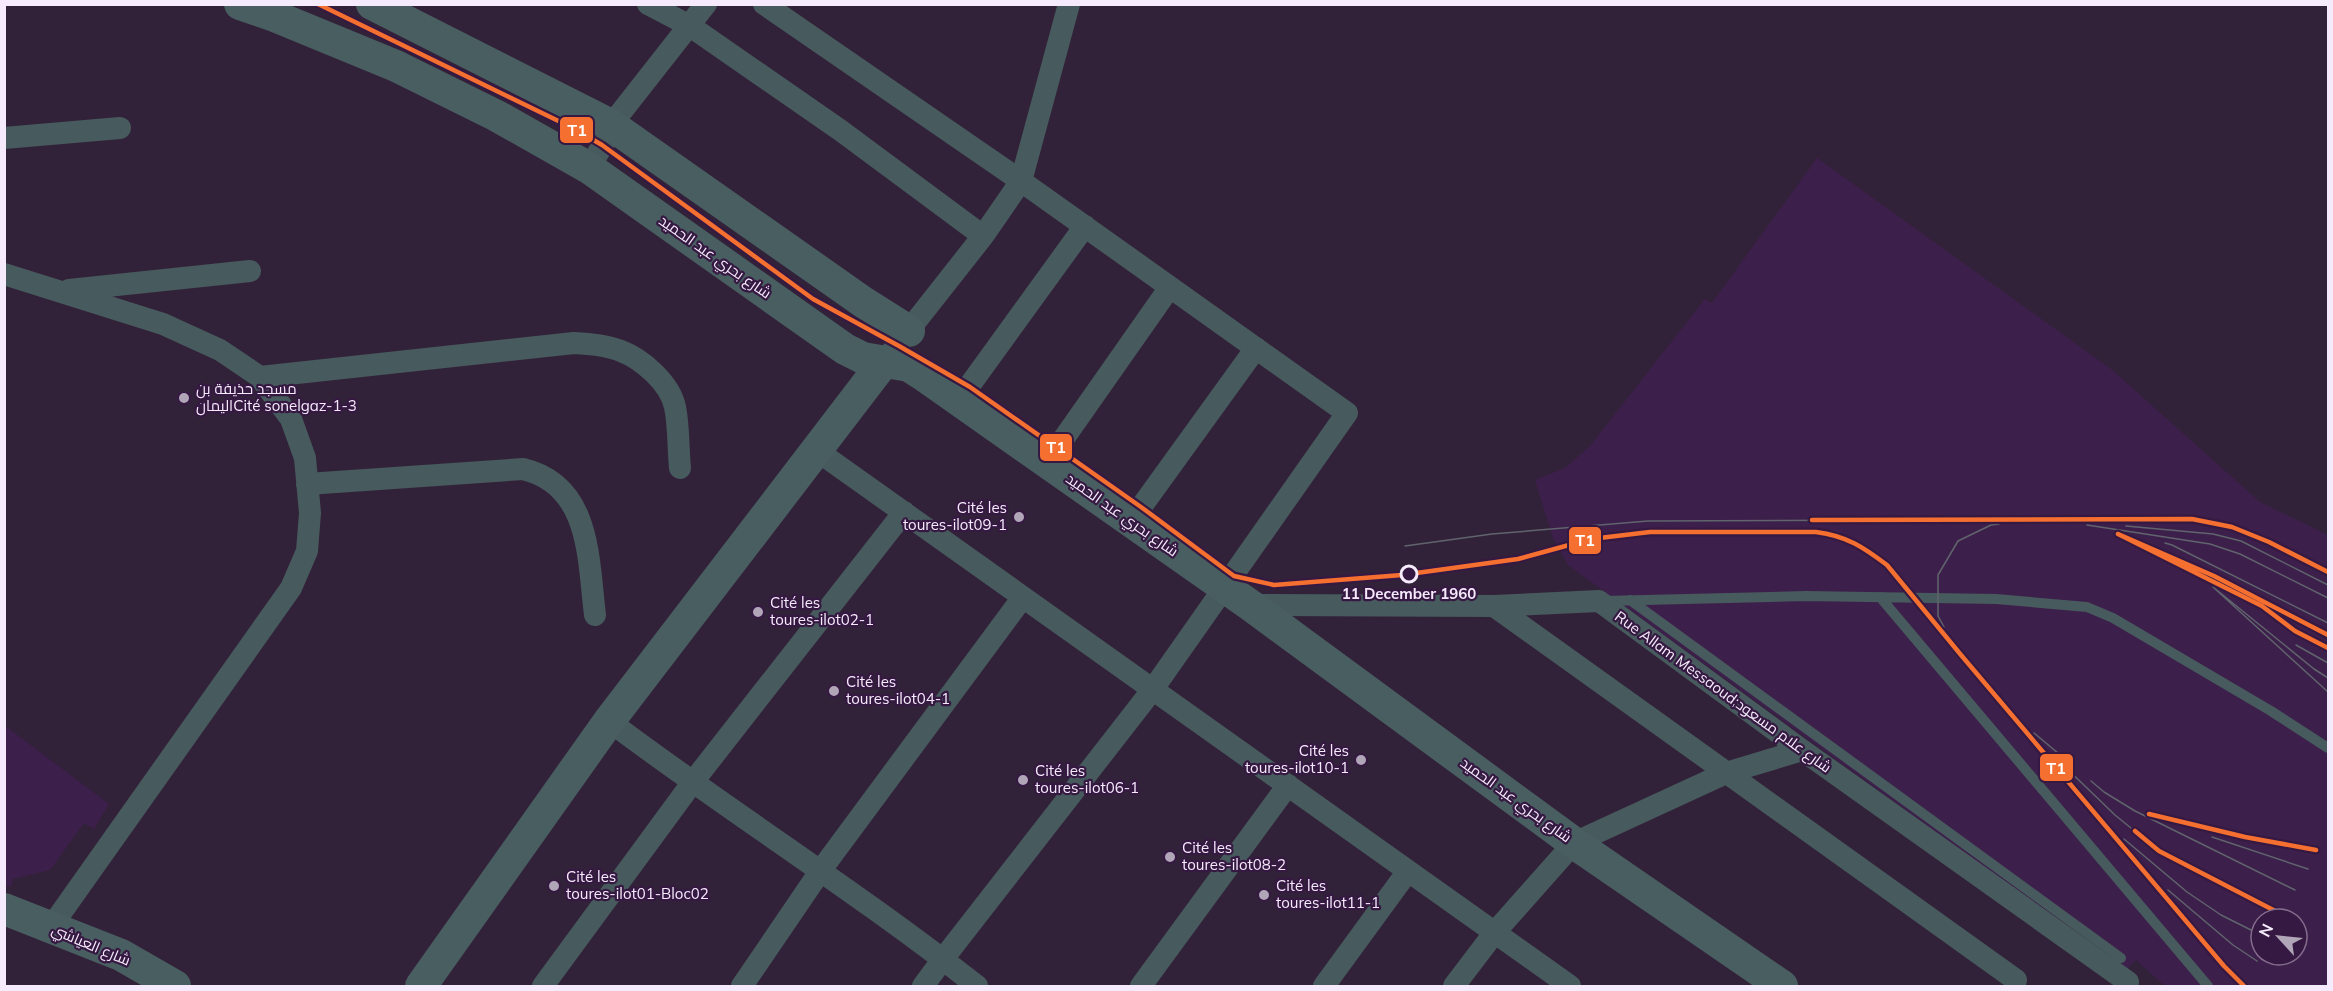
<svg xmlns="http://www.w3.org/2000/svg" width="2333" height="991" font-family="Mulish,Cairo,sans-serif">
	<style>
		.built { fill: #3d1f4b; fill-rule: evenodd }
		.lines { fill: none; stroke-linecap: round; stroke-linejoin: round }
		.lane { stroke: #475a5d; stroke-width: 10 }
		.street { stroke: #475a5d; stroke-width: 22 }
		.secondary { stroke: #495e61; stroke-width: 32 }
		.tram { stroke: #60646d; stroke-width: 1.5 }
		.tram-1-casing { stroke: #361942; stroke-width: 9 }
		.tram-1 { stroke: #f46f30; stroke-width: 4.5 }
		.poi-dot { fill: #b1a5b8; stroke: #361942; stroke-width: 2 }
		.stop-dot { fill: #361942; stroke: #f6ebfc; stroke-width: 3 }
		.labels { text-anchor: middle; stroke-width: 4.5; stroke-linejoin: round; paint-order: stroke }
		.street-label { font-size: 15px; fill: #f6ebfc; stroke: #361942 }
		.poi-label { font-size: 15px; fill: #f6ebfc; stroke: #361942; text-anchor: start }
		.stop-label { font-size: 15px; font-weight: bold; fill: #f6ebfc; stroke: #361942 }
		.line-badge { stroke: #361942; stroke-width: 2 }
		.badge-label { font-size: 16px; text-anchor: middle; font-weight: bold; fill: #fff }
	</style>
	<rect width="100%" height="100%" fill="#322239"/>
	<path class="built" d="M1817,158L2111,369L2260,502L2328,535V986H2165L2136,960L2126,970L1568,565L1553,538L1535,480L1565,468L1590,446L1705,299L1712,303ZM2261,919H2297V955H2261Z
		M4,725L109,804L94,829L84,823L50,870L13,879L11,887L4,886Z"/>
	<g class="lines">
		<path class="lane" d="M1880,597L2208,986
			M1630,600L2121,958
			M1603,601L1806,596L1996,599L2087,607L2113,618L2271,711L2328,748"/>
		<path class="street" d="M648,4L690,26L840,130L983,236
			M764,4L1021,181L1347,413L1153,689L943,959L923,986
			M4,138L120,128
			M589,168L607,138L611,125L706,4
			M4,274L163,324L220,350L260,377L291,419L305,458L310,513L307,551L291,588L51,927
			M69,290L250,271
			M883,363L983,236L1021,181L1069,4
			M260,377L574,343C590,344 606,345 621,351C642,359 670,383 675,407C679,426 678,448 680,468
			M959,400L1085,226
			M816,450L1570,986
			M1046,461L1062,441L1170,287
			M307,484L523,469C591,485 588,559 595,615
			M1131,521L1256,348
			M1250,605L1494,606L1599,601L1802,750L2128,982L2125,986
			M1494,606L2016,980
			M609,721C730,812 858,892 977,986
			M543,986L692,783L904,512
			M742,986L821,870L1023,597
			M1141,986L1288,785
			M1324,986L1408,871
			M1454,986L1495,932L1574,843L1726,773L1802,750"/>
		<path class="secondary" d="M240,4L272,15L396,66L497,116L589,168L845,349L863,358L909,366L923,375L1250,605L1574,843L1782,986
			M372,4L611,125L863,302L909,331
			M4,909L121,955L175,986
			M421,986L609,721L883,363"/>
		<path class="tram" d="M2087,525L2210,544L2240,554L2328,598
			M2126,526L2213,534L2241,541L2328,585
			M2165,543L2172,545L2328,623
			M1405,546L1492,534L1648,521L2192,519L2232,527L2269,542L2328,572
			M1402,575L1518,559L1591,539L1650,532H1816C1847,536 1863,547 1887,565L1961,655L2224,966L2244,986
			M1944,627L1938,616V575L1958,541L1991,525L1999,524
			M2328,635L2214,576L2118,534L2262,606L2295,631L2328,648
			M2296,645L2328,663
			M2328,678L2314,669L2213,587L2328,692
			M2034,733L2071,764
			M2060,762L2115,815L2159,851L2281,914
			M2091,781L2104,792L2135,811L2295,890
			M2158,816L2245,837L2316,850
			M2212,837L2308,869
			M2124,839L2187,892L2221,915L2261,935
			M2168,890L2233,945L2257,961"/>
		<defs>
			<path id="tram-1" d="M318,4L575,129L602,145L813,299L899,346L970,387L1141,507L1234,576L1274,585L1402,575L1518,559L1591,539L1650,532H1816C1847,536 1863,547 1887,565L1961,655L2224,966L2244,986
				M1812,520L2192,519L2232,527L2269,542L2328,572
				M2328,635L2214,576L2118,534L2262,606L2295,631L2328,648
				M2149,814L2245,837L2316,850
				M2135,831L2159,851L2281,914"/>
		</defs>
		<use href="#tram-1" class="tram-1-casing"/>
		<use href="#tram-1" class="tram-1"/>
	</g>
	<g class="poi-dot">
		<circle cx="184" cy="398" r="6"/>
		<circle cx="1019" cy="517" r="6"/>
		<circle cx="758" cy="612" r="6"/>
		<circle cx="834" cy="691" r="6"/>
		<circle cx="1361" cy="760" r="6"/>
		<circle cx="1023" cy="780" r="6"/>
		<circle cx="1170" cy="857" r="6"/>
		<circle cx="554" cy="886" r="6"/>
		<circle cx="1264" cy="895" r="6"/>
	</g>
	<circle class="stop-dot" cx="1409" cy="574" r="8"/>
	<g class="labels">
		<g class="street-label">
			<text transform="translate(715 257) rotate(35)" y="5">شارع بحري عبد الحميد</text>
			<text transform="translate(1122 515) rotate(35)" y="5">شارع بحري عبد الحميد</text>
			<text transform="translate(1723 692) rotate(36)" y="5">Rue Allam Messaoud;شارع علام مسعود</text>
			<text transform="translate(1516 800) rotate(36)" y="5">شارع بحري عبد الحميد</text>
			<text transform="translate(91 945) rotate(23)" y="5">شارع العياشي</text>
		</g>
		<g class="poi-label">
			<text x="196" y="394">مسجد حذيفة بن<tspan x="196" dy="17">اليمانCité sonelgaz-1-3</tspan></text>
			<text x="1007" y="513" text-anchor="end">Cité les<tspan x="1007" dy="17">toures-ilot09-1</tspan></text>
			<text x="770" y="608">Cité les<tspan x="770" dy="17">toures-ilot02-1</tspan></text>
			<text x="846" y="687">Cité les<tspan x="846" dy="17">toures-ilot04-1</tspan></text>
			<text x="1349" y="756" text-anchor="end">Cité les<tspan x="1349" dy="17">toures-ilot10-1</tspan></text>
			<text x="1035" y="776">Cité les<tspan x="1035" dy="17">toures-ilot06-1</tspan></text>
			<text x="1182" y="853">Cité les<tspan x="1182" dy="17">toures-ilot08-2</tspan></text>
			<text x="566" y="882">Cité les<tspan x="566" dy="17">toures-ilot01-Bloc02</tspan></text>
			<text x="1276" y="891">Cité les<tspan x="1276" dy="17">toures-ilot11-1</tspan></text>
		</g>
		<g class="stop-label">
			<text x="1409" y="599">11 December 1960</text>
		</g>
	</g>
	<g class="line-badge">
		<rect x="559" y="116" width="35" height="28" rx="6" fill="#f46f30"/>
		<rect x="1039" y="433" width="34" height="29" rx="6" fill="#f46f30"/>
		<rect x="1568" y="526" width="34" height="29" rx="6" fill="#f46f30"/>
		<rect x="2039" y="753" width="35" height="29" rx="6" fill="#f46f30"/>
	</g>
	<g class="badge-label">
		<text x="577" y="136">T1</text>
		<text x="1056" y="453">T1</text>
		<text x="1585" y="546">T1</text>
		<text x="2056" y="774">T1</text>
	</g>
	<rect width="2333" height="991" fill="none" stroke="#f6ebfc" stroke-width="12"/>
	<g transform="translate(2279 937) rotate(297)"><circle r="28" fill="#361942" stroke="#836d8c" stroke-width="1.5"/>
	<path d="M0-4.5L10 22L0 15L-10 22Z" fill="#b1a5b8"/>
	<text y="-9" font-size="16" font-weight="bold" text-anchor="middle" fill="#f6ebfc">N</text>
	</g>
</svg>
